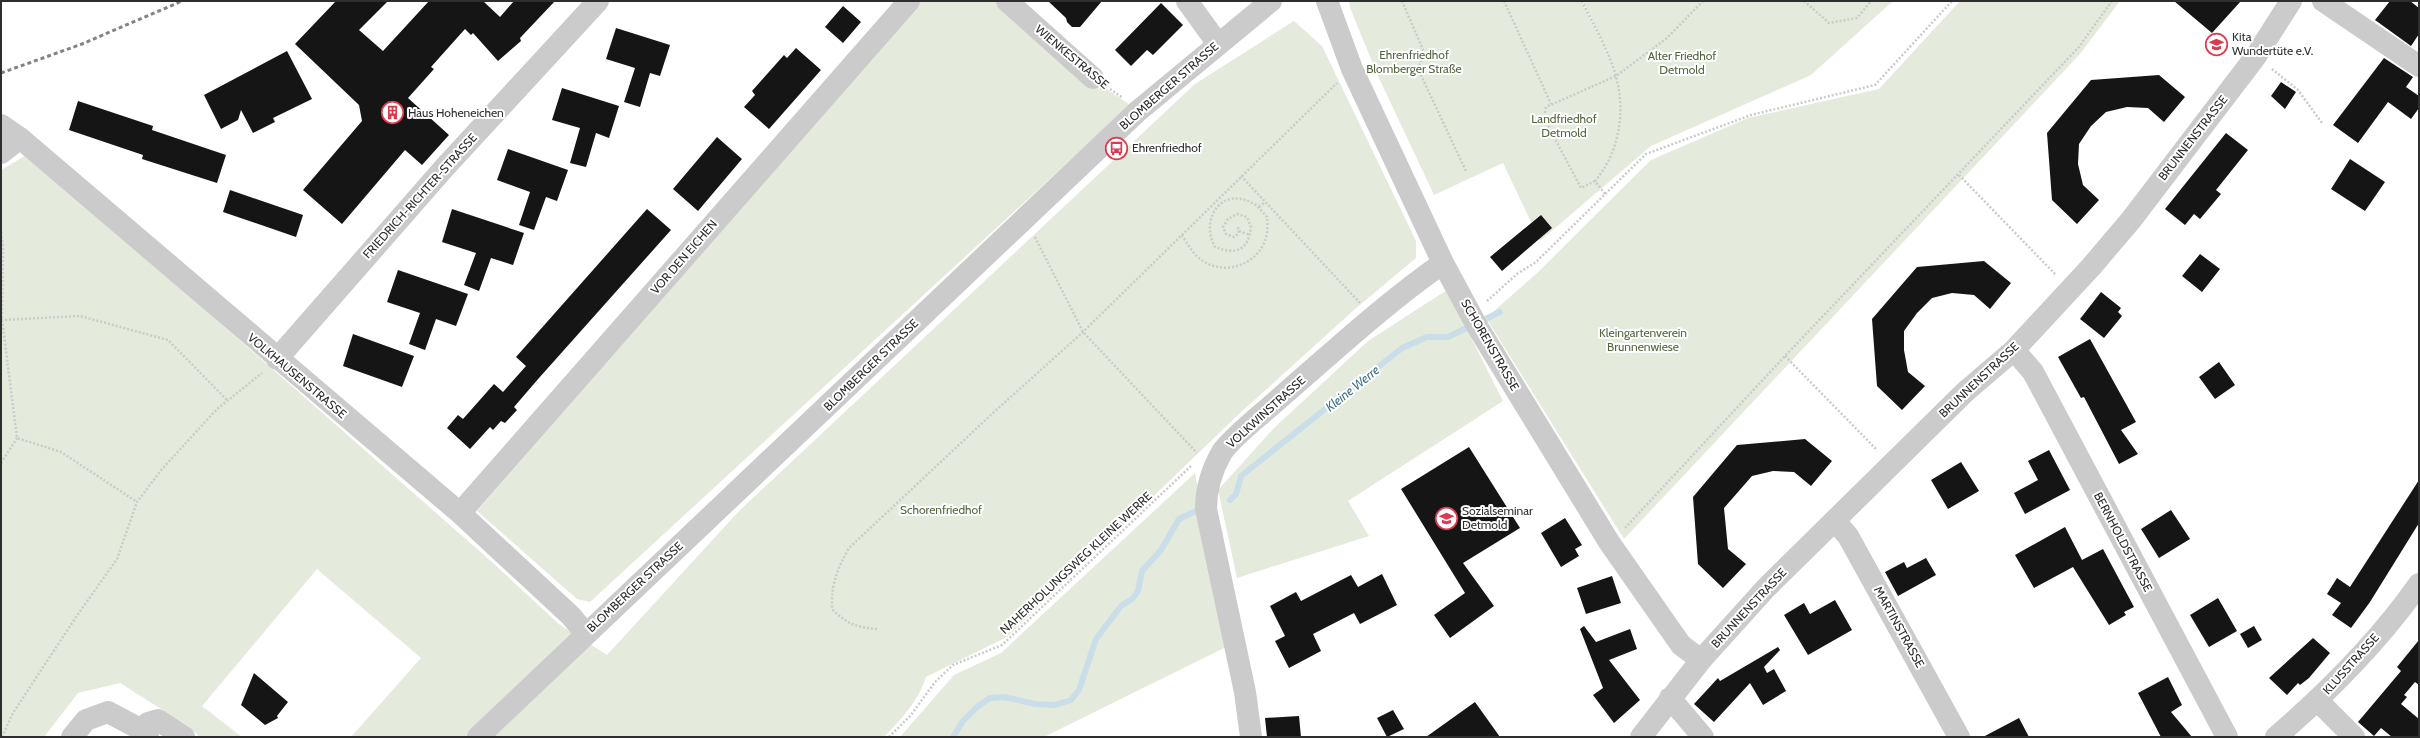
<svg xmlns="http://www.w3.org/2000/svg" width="2420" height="738" font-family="Cabin,sans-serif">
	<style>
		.green { fill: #e4eadc }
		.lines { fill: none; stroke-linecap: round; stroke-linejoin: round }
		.stream { stroke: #c9dee9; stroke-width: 6 }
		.building { fill: #151515 }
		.path { stroke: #cbcbcb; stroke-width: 2.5; stroke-dasharray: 2 2; stroke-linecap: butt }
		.minor { stroke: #cbcbcb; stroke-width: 22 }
		.rail { stroke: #838383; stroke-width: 3; stroke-dasharray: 4 3; stroke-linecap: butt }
		.labels { text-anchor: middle; stroke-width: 4; stroke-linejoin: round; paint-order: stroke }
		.poi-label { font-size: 12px; fill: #2e2e2e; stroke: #fff; text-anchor: start }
		.park-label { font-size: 12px; fill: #53663e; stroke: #fff }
		.street-label { font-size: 12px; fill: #2e2e2e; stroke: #fff }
		.water-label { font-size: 13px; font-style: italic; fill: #41728a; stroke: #fff }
	</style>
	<rect width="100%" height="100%" fill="#fff"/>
	<path class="green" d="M919,1H997L1092,79L1130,105L590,602L577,599L477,511Z
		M1349,1H1582L1618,77L1583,1H1893L1811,75L1651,146L1540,241L1503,163L1434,195L1378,76L1350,8Z
		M1960,1H2120L2080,54L1624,539L1486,318L1536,274L1651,160L1748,118L1879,89Z
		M1294,21L1322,46L1416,241V258L1354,310L1239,414L1007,637L926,677C918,702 902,718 884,737H351L421,658L317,569L202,706L242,737H200L188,726L120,683L78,693L44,737H1V170L28,154L493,563L560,625L607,655L740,510L1195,84Z
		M1447,290L1503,401L1348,501L1369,536L1237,578L1218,490L1274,428L1368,341Z
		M1195,473L1226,647L1044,737H900L954,675L1001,653Z"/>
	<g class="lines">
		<path class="stream" d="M1230,500L1236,494L1241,476L1402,348L1427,337H1448L1500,312
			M953,737L963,721L977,707L990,698L1004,697L1035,704L1055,705L1071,700L1079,690L1096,639L1121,606L1132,599L1138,591L1142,571L1161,550L1179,519L1196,511"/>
	</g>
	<path class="building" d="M336,1H388L359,30L383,51L429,1H483L500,17L514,1H555L520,38L521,41L498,61L473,33L471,35L465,29L431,67L434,69L408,98L449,135L422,165L405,150L342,224L303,190L362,121L359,105L295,44Z
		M1048,1H1102L1080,27H1072L1067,22L1066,18Z
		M2174,1H2241L2212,33Z
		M2390,1H2410L2419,8V34L2411,46L2375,20Z
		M1161,3L1183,25L1153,55L1147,50L1131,66L1115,50Z
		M843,6L861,22L843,43L825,27Z
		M616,28L670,45L660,76L650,73L640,107L624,102L635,68L606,59Z
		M796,48L821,70L769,129L744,107L755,95L752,91L784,55L787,58Z
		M287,51L312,99L273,118L275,122L253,133L241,110L238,120L221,129L204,95Z
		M2384,58L2413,77L2406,87L2419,96V108L2411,119L2388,102L2358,143L2333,125Z
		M2159,75L2185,97L2164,122L2148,108L2127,107L2106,112L2091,126L2079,144L2078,164L2083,185L2099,200L2077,224L2052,200L2047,133L2091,80Z
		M2281,82L2296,92L2285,109L2271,96Z
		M562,88L619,106L609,138L596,133L586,167L570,163L580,128L552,120Z
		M78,101L153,126L152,130L226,155L217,183L142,159L143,155L69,130Z
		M2226,133L2248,150L2216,190L2221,194L2200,219L2194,214L2185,225L2165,209Z
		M717,137L742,159L698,211L673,189Z
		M508,149L568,170L557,201L546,197L534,230L519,225L530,192L497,180Z
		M2350,159L2385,182L2365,211L2331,189Z
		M230,190L303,215L296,237L223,212Z
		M452,209L524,233L513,265L491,258L479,291L464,285L476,253L442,242Z
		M647,209L671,230L539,378L514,407L517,410L505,423L501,421L493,430L490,427L470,449L447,428L458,415L463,419L494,384L503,392L526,366L516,357Z
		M1541,215L1552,228L1502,271L1490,257Z
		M2200,254L2220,269L2202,292L2182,276Z
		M1984,261L2011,283L1990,309L1974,295L1952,293L1932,298L1917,313L1904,331V350L1908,372L1925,386L1902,410L1877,386L1872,319L1917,267Z
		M398,270L468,294L456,326L436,319L425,350L409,344L420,313L387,302Z
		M2101,292L2121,308L2118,312L2122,316L2104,338L2080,319Z
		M353,334L414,356L402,387L343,366Z
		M2090,339L2136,422L2121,430L2138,454L2119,464L2084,397L2081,398L2058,357Z
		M2219,362L2235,385L2215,399L2199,377Z
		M1805,439L1832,461L1811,486L1794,472L1773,471L1752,476L1724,508L1728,549L1746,564L1723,588L1698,564L1693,497L1737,445Z
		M1469,447L1520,528L1463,563L1494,606L1450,638L1434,615L1465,593L1401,489Z
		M2049,450L2070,490L2025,514L2014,493L2038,480L2028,461Z
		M1961,462L1979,491L1948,509L1931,480Z
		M2419,480V523L2370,602L2351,628L2332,615L2341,603L2327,594L2337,578L2350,587Z
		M2171,510L2190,539L2159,558L2141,529Z
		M1565,518L1582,545L1575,549L1579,556L1561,567L1541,533Z
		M2065,527L2082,560L2103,549L2134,607L2124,612L2126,615L2109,625L2073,567L2034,588L2015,555Z
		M1926,558L1936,575L1898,596L1885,572L1904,562L1907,568Z
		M1382,574L1397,605L1360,624L1354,613L1313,634L1321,651L1289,668L1275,641L1285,636L1270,606L1296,592L1301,601L1351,575L1358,587Z
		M1612,576L1621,603L1586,614L1577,588Z
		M2218,598L2237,631L2209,647L2190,615Z
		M1835,600L1852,630L1808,655L1784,615L1804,603L1810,614Z
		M1584,626L1596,642L1630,629L1637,649L1609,660L1640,700L1614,723L1593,695L1603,688L1580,629Z
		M2254,626L2262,640L2248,648L2240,634Z
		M2313,638L2330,653L2309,678L2300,685L2298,683L2287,695L2269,678Z
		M2419,640V685L2415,682L2404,695L2407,697L2401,704L2419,719V737H2392L2381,728L2374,736L2358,722L2401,671L2397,667Z
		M1778,647L1780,650L1764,667L1767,673L1774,669L1786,691L1763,705L1750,683L1714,722L1694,704L1718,678L1720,681Z
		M254,673L288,702L277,716L278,718L265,725L241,705Z
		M2168,677L2182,705L2171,712L2192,737H2161L2138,693Z
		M1475,702L1500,737H1426Z
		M1393,710L1404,729L1387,737L1377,718Z
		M1299,716L1301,737H1267L1265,718Z
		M2019,718L2029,737H1983Z"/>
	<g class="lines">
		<path class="path" d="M1402,1L1424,52L1418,69L1466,171
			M1504,1L1551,104
			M1582,1C1592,22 1611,55 1616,77C1626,112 1619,153 1595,181L1605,194
			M1804,1L1829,23L1857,18L1871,1
			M2272,69L2298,90L2322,123
			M1110,89L1123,98
			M1959,175L2056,275
			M1241,176L1360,303
			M1595,181L1581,188L1544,118L1546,107L1616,76L1667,38L1703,1
			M1259,207L1265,202
			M1239,231L1250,235
			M1,232L3,248L2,319L17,438L61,452L137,502
			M1182,235C1187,243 1194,256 1203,261C1227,277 1262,263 1267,233C1268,228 1267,222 1267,217C1263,213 1259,207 1254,204C1223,185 1199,218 1215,247C1236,255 1248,251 1251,227L1247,217L1237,214L1228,219L1223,227L1226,234L1234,237L1238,234L1239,229L1236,226
			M1035,237L1083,332L1197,453
			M1487,301L1517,274L1536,262L1646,154L1751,115L1875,85L1952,1
			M1,320L80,316L168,340L228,401
			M1785,356L1877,450
			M1,463L17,438
			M1625,528L1785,356L2078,48L2112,1
			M877,629C855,627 847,624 832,609C831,585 837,569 849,548L994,412L1083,332L1337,83
			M2,737L13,713L76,617L117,559L137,502L162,469L217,409L262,373
			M889,737L911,715L935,682L953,665L1002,645L1191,466"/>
		<path class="minor" d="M1007,1L1093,78
			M1187,1L1218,44
			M1327,1L1352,69L1443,263L1477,326L1609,542L1681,645L1701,660
			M2323,1L2419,66
			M1,125L20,138L460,513L571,616L586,634
			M1,153L20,138
			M2014,350L2033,372L2227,737
			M277,359L445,167L598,1
			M460,513L909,1
			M1835,521L1848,536L1959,737
			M1670,698L1703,737
			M2318,701L2354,737
			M141,730L148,723L158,720L184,737
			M72,737L86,720L108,712L140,729L148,737
			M478,737L1138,111L1271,1
			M1251,737L1245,692L1206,509C1206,488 1211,471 1222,452C1233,436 1267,410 1282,396C1335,350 1386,303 1443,263
			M1641,737L1701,660L1766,588L1965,392L2014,350L2091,267L2131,220L2256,56L2291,1
			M2276,737C2328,692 2379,641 2419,584"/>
		<path class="rail" d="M1,73L82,44L182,1"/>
	</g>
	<defs>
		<symbol id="school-ring" viewBox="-11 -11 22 22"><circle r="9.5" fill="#fff" stroke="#d93b4f" stroke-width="1.5"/><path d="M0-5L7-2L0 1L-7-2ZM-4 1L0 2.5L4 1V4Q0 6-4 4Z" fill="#d93b4f"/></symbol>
		<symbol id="building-ring" viewBox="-11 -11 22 22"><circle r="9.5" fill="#fff" stroke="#d93b4f" stroke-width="1.5"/><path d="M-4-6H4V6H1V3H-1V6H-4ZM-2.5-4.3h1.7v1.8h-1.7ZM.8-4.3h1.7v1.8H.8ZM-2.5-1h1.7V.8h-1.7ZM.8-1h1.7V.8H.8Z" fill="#d93b4f"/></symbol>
		<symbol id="bus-ring" viewBox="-11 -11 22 22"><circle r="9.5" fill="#fff" stroke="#d93b4f" stroke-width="1.5"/><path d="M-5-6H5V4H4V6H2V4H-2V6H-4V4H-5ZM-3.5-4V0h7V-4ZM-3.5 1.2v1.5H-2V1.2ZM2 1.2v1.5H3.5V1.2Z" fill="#d93b4f"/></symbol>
	</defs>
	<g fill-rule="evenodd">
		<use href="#school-ring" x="2204" y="32" width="25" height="25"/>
		<use href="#building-ring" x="380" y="100" width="25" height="25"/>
		<use href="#bus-ring" x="1104" y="136" width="25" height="25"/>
		<use href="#school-ring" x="1434" y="506" width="25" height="25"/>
	</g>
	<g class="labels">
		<g class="poi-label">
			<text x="2232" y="41">Kita<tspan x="2232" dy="14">Wundertüte e.V.</tspan></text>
			<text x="408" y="117">Haus Hoheneichen</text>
			<text x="1132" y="152">Ehrenfriedhof</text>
			<text x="1462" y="515">Sozialseminar<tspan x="1462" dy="14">Detmold</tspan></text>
		</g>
		<g class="park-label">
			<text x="1414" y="59">Ehrenfriedhof<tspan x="1414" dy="14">Blomberger Straße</tspan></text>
			<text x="1682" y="60">Alter Friedhof<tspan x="1682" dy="14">Detmold</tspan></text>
			<text x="1564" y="123">Landfriedhof<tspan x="1564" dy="14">Detmold</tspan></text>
			<text x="1643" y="337">Kleingartenverein<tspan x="1643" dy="14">Brunnenwiese</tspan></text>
			<text x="941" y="514">Schorenfriedhof</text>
		</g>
		<g class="street-label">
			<text transform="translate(1072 57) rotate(40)" y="4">WIENKESTRASSE</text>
			<text transform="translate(1169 86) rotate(-41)" y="4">BLOMBERGER STRASSE</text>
			<text transform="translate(2193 138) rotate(-52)" y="4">BRUNNENSTRASSE</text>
			<text transform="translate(420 196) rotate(-48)" y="4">FRIEDRICH-RICHTER-STRASSE</text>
			<text transform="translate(684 257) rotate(-49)" y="4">VOR DEN EICHEN</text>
			<text transform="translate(1490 345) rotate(60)" y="4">SCHORENSTRASSE</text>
			<text transform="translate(871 365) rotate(-44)" y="4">BLOMBERGER STRASSE</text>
			<text transform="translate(297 376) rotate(40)" y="4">VOLKHAUSENSTRASSE</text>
			<text transform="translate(1979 380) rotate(-43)" y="4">BRUNNENSTRASSE</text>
			<text transform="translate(1266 412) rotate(-42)" y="4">VOLKWINSTRASSE</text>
			<text transform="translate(2123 542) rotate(62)" y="4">BERNHOLDSTRASSE</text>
			<text transform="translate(1076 563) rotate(-43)" y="4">NAHERHOLUNGSWEG KLEINE WERRE</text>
			<text transform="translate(635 587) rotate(-43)" y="4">BLOMBERGER STRASSE</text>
			<text transform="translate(1749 608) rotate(-47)" y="4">BRUNNENSTRASSE</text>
			<text transform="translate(1899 627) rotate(61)" y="4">MARTINSTRASSE</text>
			<text transform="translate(2351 664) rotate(-48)" y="4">KLUSSTRASSE</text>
		</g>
		<g class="water-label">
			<text transform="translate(1352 388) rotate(-39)" y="5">Kleine Werre</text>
		</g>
	</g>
	<rect width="2420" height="738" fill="none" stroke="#2e2e2e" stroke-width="4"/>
</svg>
